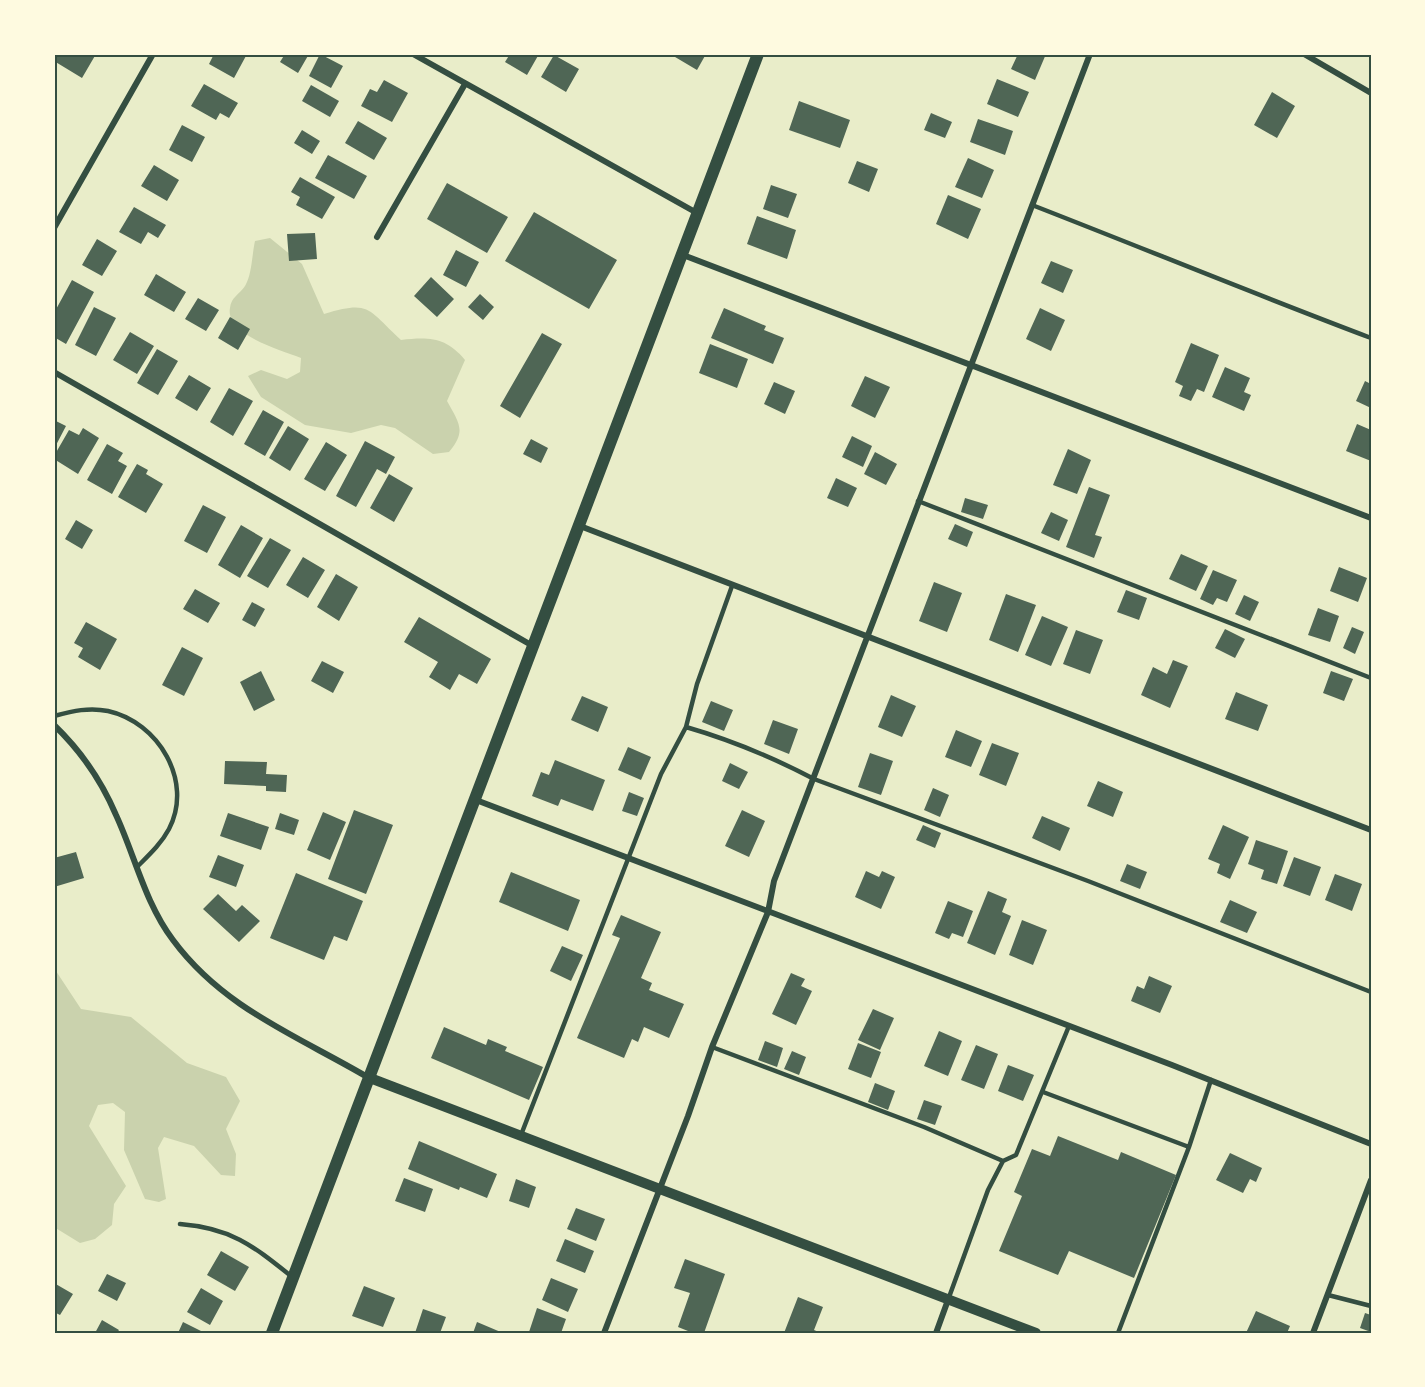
<svg xmlns="http://www.w3.org/2000/svg" width="1425" height="1387" font-family="Merriweather,serif">
	<style>
		.green { fill: #cad2ad }
		.building { fill: #4f6655 }
		.lines { fill: none; stroke-linecap: round; stroke-linejoin: round }
		.service { stroke: #344e41; stroke-width: 4.5 }
		.minor { stroke: #344e41; stroke-width: 6 }
		.tertiary { stroke: #344e41; stroke-width: 10 }
		.secondary { stroke: #344e41; stroke-width: 12 }
		.neatline { fill: none; stroke: #344e41; stroke-width: 2 }
	</style>
	<rect width="100%" height="100%" fill="#e9edc9"/>
	<path class="green" d="M270,238L302,264L324,314C371,300 367,309 401,340C429,337 446,337 465,360L447,401C459,423 467,431 449,452L433,454L395,428L381,425L351,433L305,425L261,397L248,376L261,370L287,379L300,372L301,358C281,350 225,335 230,308C231,297 240,294 245,286C252,275 252,254 255,241Z
		M54,968L81,1009L131,1017L187,1063L226,1077L240,1101L226,1129L236,1154L235,1176L221,1175L194,1146L164,1137L158,1148L166,1199L159,1202L145,1199L124,1150L125,1112L113,1103L98,1105L89,1126L126,1186L114,1204L112,1225L95,1239L80,1243L54,1227Z"/>
	<path class="building" d="M59,54H96L82,78L54,61Z
		M214,54H247L234,78L209,64Z
		M285,54H309L298,73L280,62Z
		M320,54L343,66L331,88L309,76Z
		M510,54H539L527,75L505,62Z
		M670,54H706L697,70Z
		M1018,54H1046L1035,80L1011,69Z
		M554,55L579,69L566,92L541,77Z
		M997,79L1029,92L1018,117L987,104Z
		M384,80L408,93L392,122L361,106L370,89L377,92Z
		M204,84L238,103L229,118L220,113L216,120L191,106Z
		M311,85L339,101L330,117L302,101Z
		M1272,92L1295,106L1277,138L1254,125Z
		M799,101L850,120L840,148L789,130Z
		M931,113L952,122L945,138L924,130Z
		M978,119L1013,131L1005,155L970,142Z
		M358,121L387,138L374,160L345,143Z
		M182,125L205,137L192,162L169,150Z
		M302,130L320,141L312,154L294,143Z
		M328,155L367,176L354,199L315,178Z
		M968,158L994,170L982,198L955,187Z
		M857,161L878,169L869,192L848,183Z
		M154,165L179,180L167,201L141,186Z
		M300,177L335,197L322,219L296,205L300,197L291,192Z
		M447,183L508,217L487,253L427,219Z
		M771,185L797,194L788,218L763,209Z
		M948,195L981,209L968,239L936,224Z
		M134,207L166,225L158,238L148,232L141,244L119,232Z
		M534,212L617,260L589,309L505,261Z
		M757,216L796,230L787,259L747,244Z
		M315,233L317,259L289,261L287,234Z
		M97,239L117,251L102,276L82,265Z
		M456,250L479,262L466,287L443,275Z
		M1051,261L1073,270L1063,293L1041,283Z
		M156,274L186,292L174,312L144,295Z
		M431,277L454,299L437,317L414,296Z
		M72,280L94,292L66,344L54,337V313Z
		M480,294L494,307L483,320L468,307Z
		M198,298L219,310L206,331L185,319Z
		M94,307L116,318L96,356L75,345Z
		M724,308L766,326L764,330L784,338L773,364L711,338Z
		M1040,308L1065,320L1051,351L1026,339Z
		M230,317L250,329L238,350L218,338Z
		M130,332L154,346L137,374L113,360Z
		M542,333L562,344L520,418L500,406Z
		M1191,343L1219,355L1204,392L1197,389L1191,401L1179,396L1183,386L1175,382Z
		M710,344L748,359L737,388L699,373Z
		M157,349L178,361L158,395L137,383Z
		M1225,367L1250,378L1244,392L1251,395L1244,411L1212,397Z
		M189,375L211,388L197,411L175,398Z
		M865,376L890,387L875,418L851,406Z
		M1365,381L1371,384V408L1356,401Z
		M774,382L795,391L785,414L764,404Z
		M229,388L253,401L233,436L210,422Z
		M263,410L284,422L265,456L244,444Z
		M54,420L66,426L54,449Z
		M1357,424L1371,430V461L1346,451Z
		M288,426L309,439L290,471L269,458Z
		M83,428L99,438L78,474L54,459V456L69,430L79,435Z
		M852,436L872,446L863,467L842,457Z
		M531,439L548,448L541,463L523,454Z
		M365,441L395,457L386,474L377,469L356,507L336,496Z
		M326,442L347,455L325,491L304,479Z
		M107,444L123,453L118,461L127,466L112,494L87,480Z
		M1068,449L1091,460L1077,494L1053,485Z
		M875,452L897,464L886,485L864,474Z
		M137,464L148,470L146,474L163,484L146,513L118,497Z
		M389,474L413,488L394,522L370,508Z
		M836,478L857,488L848,507L827,498Z
		M1089,487L1110,495L1095,535L1102,537L1094,558L1066,547Z
		M965,498L988,505L983,519L961,512Z
		M203,505L226,517L207,553L184,541Z
		M1051,512L1068,520L1059,541L1041,533Z
		M76,520L93,530L82,549L65,539Z
		M955,524L973,532L967,547L948,539Z
		M241,525L263,538L240,578L218,565Z
		M270,538L291,550L268,588L247,576Z
		M1181,554L1208,566L1196,591L1169,579Z
		M303,557L325,570L308,598L286,585Z
		M1339,567L1367,578L1358,602L1330,591Z
		M1213,570L1237,580L1227,602L1217,598L1213,605L1200,599Z
		M336,574L358,587L339,621L317,607Z
		M934,582L962,593L947,632L919,621Z
		M195,589L220,603L208,623L183,609Z
		M1126,590L1147,598L1139,620L1117,612Z
		M1006,594L1036,605L1018,652L989,640Z
		M1244,595L1259,602L1250,621L1235,614Z
		M252,602L265,609L255,627L242,620Z
		M1318,608L1339,616L1330,642L1308,635Z
		M1042,616L1068,627L1051,666L1025,655Z
		M419,617L491,659L477,684L459,674L450,690L429,677L438,662L404,642Z
		M86,622L117,639L100,670L78,657L83,648L74,643Z
		M1352,627L1364,632L1355,654L1343,648Z
		M1225,629L1245,639L1235,658L1215,648Z
		M1076,630L1103,640L1090,674L1063,664Z
		M182,647L203,658L184,696L162,685Z
		M1173,660L1188,666L1170,708L1141,695L1153,667L1167,674Z
		M322,661L344,672L333,693L311,681Z
		M261,671L275,700L254,711L240,682Z
		M1331,671L1353,679L1344,701L1323,693Z
		M1236,692L1268,705L1258,731L1225,719Z
		M891,695L916,706L902,737L878,727Z
		M582,696L608,707L598,732L571,720Z
		M711,701L733,710L724,731L702,722Z
		M773,720L798,729L789,754L764,744Z
		M956,730L982,741L971,767L945,757Z
		M992,743L1019,753L1006,786L979,775Z
		M628,747L651,757L641,780L618,770Z
		M870,753L893,761L881,795L858,787Z
		M555,760L605,780L593,811L561,799L558,806L532,796L541,772L549,775Z
		M225,761L267,762L266,774L287,775L286,792L266,791V786L224,784Z
		M730,763L748,772L739,789L722,781Z
		M1098,781L1123,792L1113,817L1087,806Z
		M933,788L949,795L940,817L924,810Z
		M629,792L644,798L637,816L622,811Z
		M354,810L393,825L366,894L328,879Z
		M742,810L765,821L749,857L725,846Z
		M323,812L346,822L330,860L307,850Z
		M228,813L269,827L261,850L220,836Z
		M280,813L299,820L294,835L275,829Z
		M1042,816L1070,828L1060,851L1032,838Z
		M923,825L941,833L935,848L916,840Z
		M1223,825L1249,837L1230,879L1217,873L1220,864L1208,859Z
		M1256,840L1288,851L1277,884L1261,879L1264,870L1248,864Z
		M76,852L84,878L54,887V858Z
		M218,855L244,865L236,887L209,877Z
		M1294,857L1321,867L1310,896L1283,886Z
		M1127,864L1147,872L1140,889L1120,881Z
		M866,871L879,877L882,871L895,877L881,909L855,897Z
		M511,872L580,900L568,931L499,902Z
		M296,873L363,901L347,941L334,936L324,960L270,938Z
		M1335,874L1362,884L1352,911L1325,900Z
		M988,891L1007,899L1002,912L1011,916L995,955L967,943Z
		M218,894L236,911L242,905L260,921L239,942L203,909Z
		M1230,900L1257,912L1247,933L1220,922Z
		M948,901L973,911L963,937L952,933L949,939L935,933Z
		M621,915L661,932L641,978L652,983L649,990L684,1004L669,1038L644,1027L638,1042L632,1039L624,1058L577,1038L620,938L612,935Z
		M1022,920L1047,930L1033,965L1009,955Z
		M562,946L583,955L571,981L550,971Z
		M791,973L805,979L801,986L812,991L796,1025L772,1014Z
		M1149,976L1172,986L1160,1013L1131,1001L1137,986L1144,989Z
		M873,1009L894,1018L880,1050L858,1040Z
		M444,1027L486,1045L488,1039L507,1047L505,1051L543,1067L529,1100L431,1058Z
		M939,1031L962,1041L948,1076L924,1066Z
		M765,1041L783,1048L777,1067L758,1060Z
		M858,1043L881,1052L871,1078L848,1069Z
		M976,1045L998,1054L984,1089L961,1080Z
		M792,1051L806,1057L799,1075L784,1069Z
		M1008,1065L1034,1075L1023,1101L998,1091Z
		M875,1083L895,1091L888,1110L868,1102Z
		M924,1100L942,1106L935,1125L917,1119Z
		M1058,1136L1118,1160L1121,1152L1176,1175L1134,1278L1069,1251L1058,1275L999,1251L1022,1196L1014,1192L1032,1149L1050,1156Z
		M419,1141L497,1174L487,1198L460,1187L459,1190L408,1169Z
		M1230,1153L1262,1168L1256,1182L1250,1179L1243,1193L1216,1180Z
		M404,1178L433,1189L425,1212L395,1201Z
		M516,1179L536,1187L529,1208L509,1201Z
		M576,1208L605,1219L596,1241L567,1229Z
		M565,1239L594,1251L585,1273L556,1261Z
		M221,1251L249,1267L235,1291L207,1275Z
		M685,1259L725,1274L704,1333H693L678,1327L690,1293L674,1288Z
		M107,1274L126,1283L117,1301L98,1291Z
		M551,1278L578,1289L568,1312L542,1300Z
		M54,1283L73,1294L60,1315L54,1312Z
		M364,1286L395,1298L383,1327L352,1316Z
		M201,1288L223,1301L210,1325L187,1312Z
		M798,1297L823,1307L814,1330L821,1333H784Z
		M537,1308L566,1319L561,1333L529,1332Z
		M423,1309L446,1317L440,1333H415Z
		M1256,1311L1290,1326L1287,1333H1246Z
		M1365,1313L1371,1315V1332L1360,1328Z
		M102,1320L119,1330L117,1333H95Z
		M183,1322L205,1333H178Z
		M477,1322L503,1333H473Z"/>
	<g class="lines">
		<path class="service" d="M1032,205C1145,249 1257,295 1371,338
			M918,501L1371,678
			M54,716C73,711 89,707 108,711C158,722 194,781 169,829C161,844 149,855 137,867
			M686,727C731,740 772,757 814,779L1088,881L1371,992
			M712,1047L924,1127L1003,1161
			M1043,1092L1189,1147L1211,1080
			M521,1135L661,774L686,727L697,684L732,586
			M180,1224C231,1228 252,1245 291,1276
			M1328,1295L1371,1306
			M948,1300L988,1190L1003,1161L1016,1155L1069,1026
			M1118,1333L1189,1147"/>
		<path class="minor" d="M413,54L697,213
			M1304,54L1371,93
			M54,228L153,54
			M377,237L465,84
			M683,255L1371,518
			M54,372L533,646
			M580,526L1371,830
			M54,725C80,750 102,782 116,815C135,856 145,903 173,940C224,1009 298,1036 369,1078
			M476,800L1172,1065L1371,1144
			M604,1333L688,1116L712,1047L768,912L774,881L1090,54
			M936,1333L948,1300
			M1313,1333L1371,1180"/>
		<path class="tertiary" d="M370,1078L1036,1333"/>
		<path class="secondary" d="M272,1333L758,54"/>
	</g>
	<rect width="1425" height="1387" fill="none" stroke="#fefae0" stroke-width="111"/>
	<rect x="56" y="56" width="1314" height="1276" class="neatline"/>
</svg>
